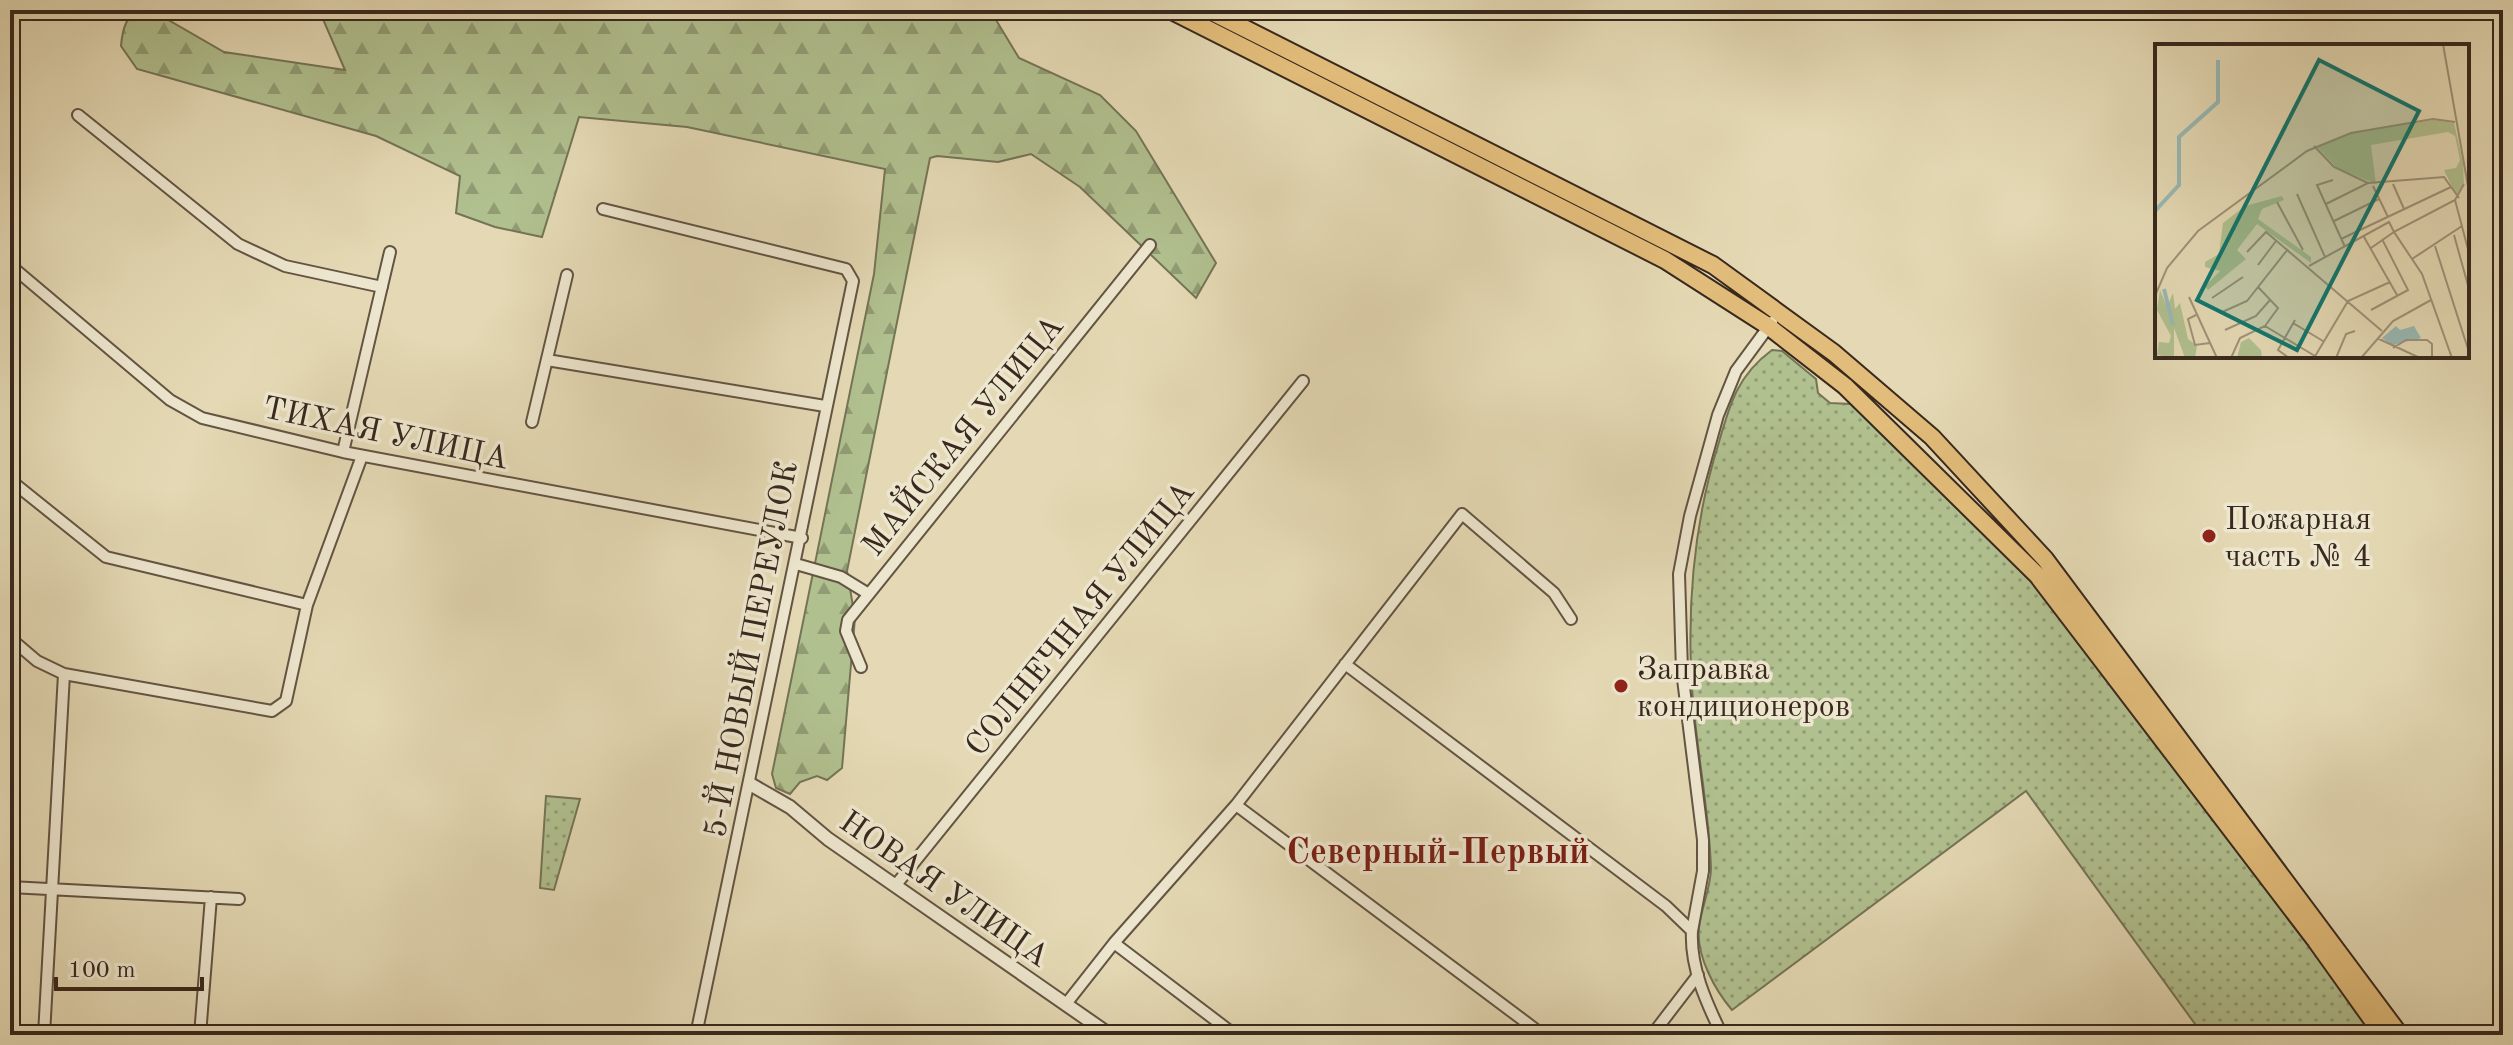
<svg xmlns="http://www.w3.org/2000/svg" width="2513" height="1045" font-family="'Old Standard TT',serif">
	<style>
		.grass { fill: url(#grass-dots); stroke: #747456; stroke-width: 2 }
		.forest { fill: url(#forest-firs); stroke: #747456; stroke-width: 2 }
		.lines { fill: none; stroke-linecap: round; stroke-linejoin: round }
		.minor-casing { stroke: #635443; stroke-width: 14 }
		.tertiary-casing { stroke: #635443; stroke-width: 16 }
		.primary-casing { stroke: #38281d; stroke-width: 20 }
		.minor { stroke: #ede6ce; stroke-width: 10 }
		.tertiary { stroke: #ede6ce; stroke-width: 12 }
		.primary { stroke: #e2bc7a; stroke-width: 16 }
		.poi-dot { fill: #8f2418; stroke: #ede6ce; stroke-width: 3 }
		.labels { text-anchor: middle; stroke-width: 7; stroke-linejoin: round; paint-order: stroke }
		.street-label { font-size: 32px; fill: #38281d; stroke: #ede6ce }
		.poi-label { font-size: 32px; fill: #38281d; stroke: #ede6ce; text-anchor: start }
		.quarter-label { font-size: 36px; font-weight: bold; fill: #7a1f14; stroke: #ede6ce }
		.inset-river { fill: none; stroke: #98b9b5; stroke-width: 4 }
		.inset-road { fill: none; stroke: #9f9278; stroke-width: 2 }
		.view { fill: #0f766e; fill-opacity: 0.15; stroke: #0f766e; stroke-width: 4 }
		.inset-edge { fill: none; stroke: #38281d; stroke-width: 4 }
	</style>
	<defs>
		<pattern id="grass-dots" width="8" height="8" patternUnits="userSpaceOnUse" patternTransform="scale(2)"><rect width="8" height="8" fill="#b1c08f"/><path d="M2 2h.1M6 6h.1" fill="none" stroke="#919c74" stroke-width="1.8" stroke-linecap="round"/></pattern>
		<pattern id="forest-firs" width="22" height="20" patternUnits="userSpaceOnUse" patternTransform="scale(2)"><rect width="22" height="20" fill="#b1c08f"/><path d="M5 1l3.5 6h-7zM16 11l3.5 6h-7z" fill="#919c74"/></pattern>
	</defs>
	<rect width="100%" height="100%" fill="#e4d9b4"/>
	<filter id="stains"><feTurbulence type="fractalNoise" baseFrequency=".0025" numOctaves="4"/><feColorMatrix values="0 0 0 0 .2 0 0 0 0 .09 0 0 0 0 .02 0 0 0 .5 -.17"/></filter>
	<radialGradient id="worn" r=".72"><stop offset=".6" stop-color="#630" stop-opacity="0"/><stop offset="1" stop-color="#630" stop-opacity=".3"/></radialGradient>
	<path class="grass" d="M1772,350L1782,351L1816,379L1818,393L1830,403L1851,404L1923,468L2041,586L2375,1035H2203L2026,791L1732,1010C1715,990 1696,956 1699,928C1701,908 1711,888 1711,868C1709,802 1693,736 1691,669C1688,592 1696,515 1719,442C1730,403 1738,375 1772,350Z
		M546,796L580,799L554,890L540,888Z"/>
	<path class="forest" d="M138,10H151L224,52L345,70L319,10H990L1019,58L1100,95L1136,131L1216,263L1196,298L1080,187L1031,154L998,162L937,156L930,158L847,571L855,618L842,768L827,780L817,776L800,782L790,794L776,788L772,774L874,274L885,169L687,127L579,117L542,237L495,227L456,213L460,176L376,136L137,69L121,46C122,33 125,16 138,10Z"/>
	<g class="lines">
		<defs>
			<path id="minor" d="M78,115L238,244L285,266L382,287
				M603,209L846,269L853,281L696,1035
				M10,265L170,400L202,418L343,452L802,538
				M547,360L825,406
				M532,422L567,275
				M343,452L390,252
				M10,480L106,557L307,605
				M796,564L841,577L867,593
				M10,638L37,661L64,674L272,711L286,701L307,605L362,456
				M1345,664L1666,906L1692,931C1690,967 1706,1002 1722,1035
				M861,667L846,631L848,620L1150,245
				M1236,805L1543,1035
				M895,886L1303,381
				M10,887L239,899
				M1692,931L1703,871V840L1682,671L1679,574L1690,516L1718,415L1736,371L1772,322
				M1114,943L1235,1035
				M1066,1004L1114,943L1236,805L1462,514L1554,593L1571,619
				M44,1035L64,674
				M200,1035L211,897
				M1652,1035L1698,975"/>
			<path id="tertiary" d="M750,784L790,807L828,839L1110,1035"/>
			<path id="primary" d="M1170,10L1665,260L1768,326L1845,386L2037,575L2316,941L2383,1035
				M1208,10L1713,265L1834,353L1932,437L2045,559L2400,1035"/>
		</defs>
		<use href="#minor" class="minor-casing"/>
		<use href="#tertiary" class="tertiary-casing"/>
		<use href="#primary" class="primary-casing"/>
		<use href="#minor" class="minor"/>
		<use href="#tertiary" class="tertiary"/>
		<use href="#primary" class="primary"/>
	</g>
	<g class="poi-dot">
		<circle cx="2209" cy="536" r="8"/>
		<circle cx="1621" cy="686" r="8"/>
	</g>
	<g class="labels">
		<g class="street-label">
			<text transform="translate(386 432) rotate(12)" y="11">ТИХАЯ УЛИЦА</text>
			<text transform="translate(962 435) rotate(-51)" y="11">МАЙСКАЯ УЛИЦА</text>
			<text transform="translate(1079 618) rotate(-51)" y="11">СОЛНЕЧНАЯ УЛИЦА</text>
			<text transform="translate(750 649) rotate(-79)" y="11">5-Й НОВЫЙ ПЕРЕУЛОК</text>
			<text transform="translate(945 888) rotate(35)" y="11">НОВАЯ УЛИЦА</text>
		</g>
		<g class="poi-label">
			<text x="2225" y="529">Пожарная<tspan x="2225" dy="37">часть № 4</tspan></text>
			<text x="1637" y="679">Заправка<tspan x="1637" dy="37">кондиционеров</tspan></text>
		</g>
		<g class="quarter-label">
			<text x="1438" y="863">Северный-Первый</text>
		</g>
	</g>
	<g transform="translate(2155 44)">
		<rect width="314" height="314" fill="#e4d9b4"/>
		<path d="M279,76L299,79L308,119L309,142L301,151L289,126L301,124L305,116L300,92L293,88L216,101L221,140L182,124L162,103L197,89Z" fill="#b1c08f"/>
		<path d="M127,152L129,156L107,165L103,175L156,213V219L102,180L82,206L91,215L53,246L50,242L65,227L50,223V218L64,210L68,179L90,162ZM5,246L12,263L18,249L20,265L25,259L33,295L42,302L40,314H30L19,284V314L2,311L4,298L14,299L16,292L2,266ZM94,294L106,306L107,314H82L86,298Z" fill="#b1c08f"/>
		<path d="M241,282L245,286L259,282L266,294L238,301L227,294Z" fill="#98b9b5"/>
		<path class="inset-river" d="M0,167L24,141V93L63,58V16M9,245L18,281"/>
		<path class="inset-road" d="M288,0L314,148M159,102L179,123L213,139M178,136L162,141L190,203M238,140L249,165M218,142L233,173M142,150L170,213M300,156L314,209M122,158L148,206M171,160L213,139L289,133L304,154M179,177L224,155M299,191L314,245M209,193L242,251M186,195L296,143M280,202L314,308M216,204L239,188L267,230L297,314M92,208L111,188L227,287M257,215L307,182M103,221L121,197M154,222L234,178L239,188L300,156L309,140M0,252L12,224L43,187L152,107L196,89L278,75L300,78M34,253L62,314M57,254L88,233M216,266L253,246L227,195M65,269L92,257L133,205M41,271L33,275L40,301L55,299M138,279L168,297M110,282L160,312M70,286L101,272L115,256M222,294L265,314M238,304L251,296H272L277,300V314M76,314L85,294L110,282L123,264L103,243M134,314L123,306L140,276M159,314L193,257L235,238M181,314L191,290L200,287M206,314L238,277L276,256"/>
		<path class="view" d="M164,16L264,67L142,306L42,256Z"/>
		<rect width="314" height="314" class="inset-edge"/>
	</g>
	<rect width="2513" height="1045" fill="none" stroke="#e4d9b4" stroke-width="40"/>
	<rect x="12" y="12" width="2489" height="1021" fill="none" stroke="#38281d" stroke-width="4"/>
	<rect x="20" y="20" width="2473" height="1005" fill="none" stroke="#38281d" stroke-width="2"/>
	<path d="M56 977v12h146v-12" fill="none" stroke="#38281d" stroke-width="4"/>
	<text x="68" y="977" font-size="24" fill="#38281d" stroke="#ede6ce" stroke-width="6" paint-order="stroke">100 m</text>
	<rect width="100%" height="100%" filter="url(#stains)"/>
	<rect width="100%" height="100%" fill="url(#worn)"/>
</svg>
